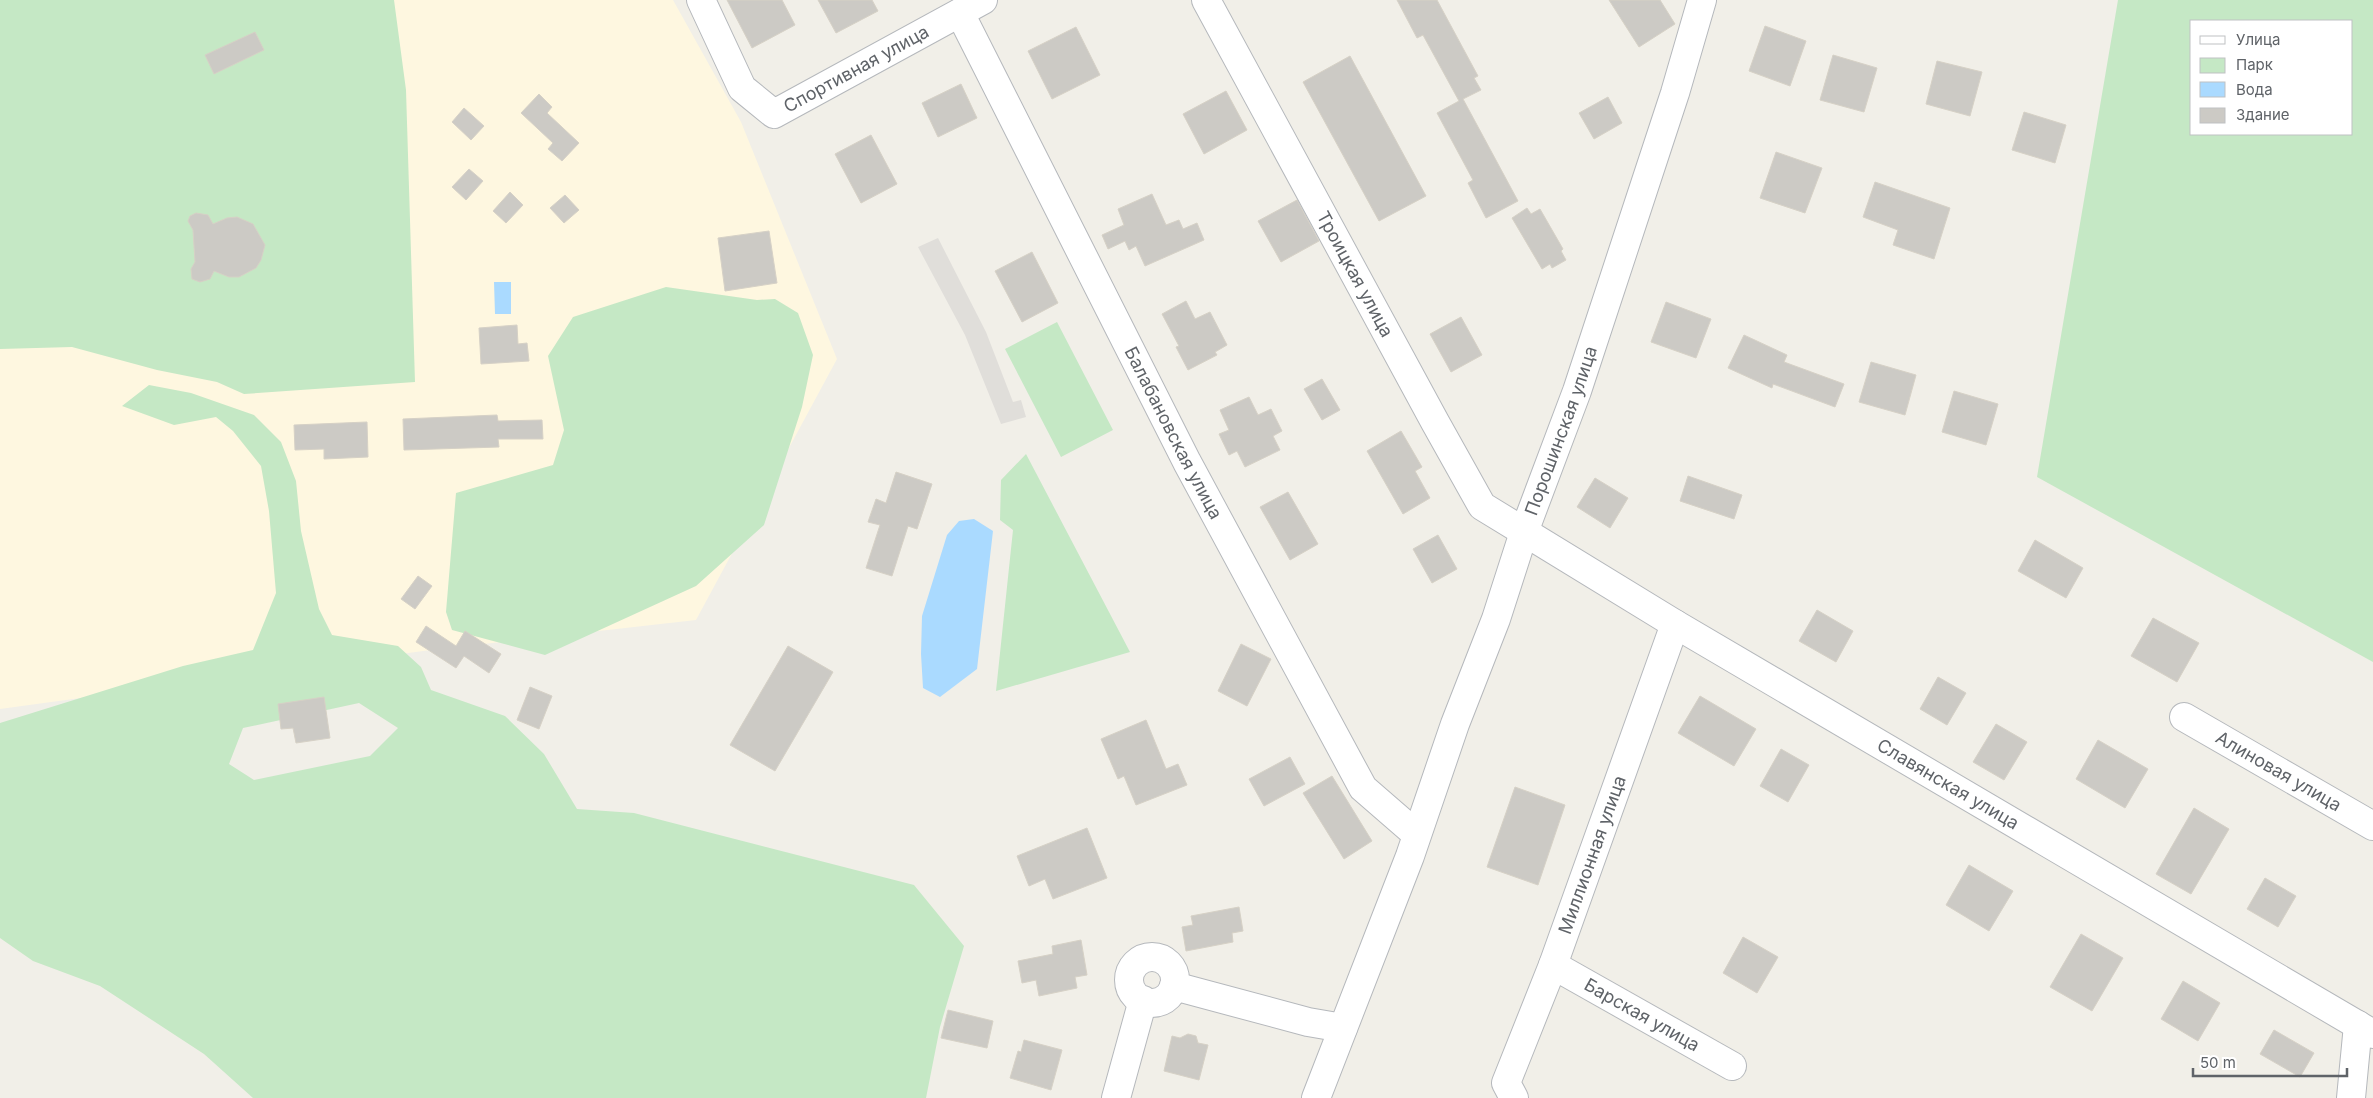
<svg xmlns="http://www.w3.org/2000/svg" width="2373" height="1098" font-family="Inter,sans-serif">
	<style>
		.commercial { fill: #fef7e0 }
		.industrial { fill: #e0deda }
		.green { fill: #c5e8c5; fill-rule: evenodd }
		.water { fill: #aadaff }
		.building { fill: #cccac5; stroke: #d6d1c6 }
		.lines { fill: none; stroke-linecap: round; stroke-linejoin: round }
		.minor-casing { stroke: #b5b8bc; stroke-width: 30 }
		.minor { stroke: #fff; stroke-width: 28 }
		.labels { text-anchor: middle; stroke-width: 4.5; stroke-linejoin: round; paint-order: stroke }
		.street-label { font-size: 18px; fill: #5f6368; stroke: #fff }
	</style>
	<rect width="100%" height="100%" fill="#f1efe8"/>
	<path class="commercial" d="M0,0H673L741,122L837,359L696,620L423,651L0,709Z"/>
	<path class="industrial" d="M938,238L986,332L1013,402L1021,400L1026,417L1001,424L965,335L918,247Z"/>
	<path class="green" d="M0,0H394L406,90L415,382L244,394L217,382L157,370L72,347L0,349Z
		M2118,0H2373V662L2037,477ZM2192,21H2352V134H2192Z
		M666,287L757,300L775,299L798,313L813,355L802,407L764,525L696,586L545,655L452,630L446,612L456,493L553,465L564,430L548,356L573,317Z
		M1057,322L1113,430L1061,457L1005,349Z
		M149,385L191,393L254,415L281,442L296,481L301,531L319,609L332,635L398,646L421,667L431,690L505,716L544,754L577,809L634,813L914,885L964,946L940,1027L926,1098H253L204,1054L100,986L33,961L0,938V723L183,666L253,650L276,593L269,511L261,466L233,431L216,417L174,425L122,406ZM359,703L398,728L370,756L254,780L229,764L243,728Z
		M1026,454L1130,652L996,691L1013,530L1000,520L1001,480Z"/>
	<path class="water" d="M494,282H511V314H495Z
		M974,519L993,531L977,669L940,697L923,688L921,654L922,616L947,535L959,521Z"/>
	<path class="building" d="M727,0H782L795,25L752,48Z
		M818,0H872L878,11L836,33Z
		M1397,0H1437L1478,76L1474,78L1481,90L1463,99L1518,201L1486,218L1468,183L1473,180L1437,113L1459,101L1423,35L1417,38Z
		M1609,0H1660L1675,24L1639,47Z
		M1765,26L1806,41L1790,86L1749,71Z
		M1076,27L1100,75L1052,99L1028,51Z
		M255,32L264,50L214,74L205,55Z
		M1833,55L1877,68L1864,112L1820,100Z
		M1350,56L1426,196L1379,221L1303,82Z
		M1937,61L1982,72L1970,116L1926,104Z
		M961,84L977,118L938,137L922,103Z
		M1226,91L1247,130L1204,154L1183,114Z
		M539,94L552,107L547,113L579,143L562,161L548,149L553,143L521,113Z
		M1608,97L1622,123L1594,139L1579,113Z
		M464,108L484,126L471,140L452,122Z
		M2024,112L2066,125L2055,163L2012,150Z
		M871,135L897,184L861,203L835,154Z
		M1776,152L1822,168L1805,213L1760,198Z
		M469,169L483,181L466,200L452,187Z
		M1875,182L1950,208L1934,259L1893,245L1898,230L1863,217Z
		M510,192L523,205L506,223L493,211Z
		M1152,194L1166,225L1179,220L1183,229L1197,223L1204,240L1145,266L1136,246L1129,250L1125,241L1108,249L1102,235L1124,225L1118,209Z
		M565,195L579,210L564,223L550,208Z
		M1297,200L1319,241L1281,262L1258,221Z
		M1527,208L1531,214L1540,209L1563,249L1561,251L1566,260L1552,268L1550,264L1542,269L1512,218Z
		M196,213L208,215L213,224L227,218L237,217L253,224L265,245L261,260L256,268L239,277H229L214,271L210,279L200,282L192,279L191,269L195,262L193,230L188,221L190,216Z
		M769,231L777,283L725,291L718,238Z
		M1032,252L1058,303L1022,322L995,271Z
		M1186,301L1195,319L1210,312L1227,345L1215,352L1217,355L1188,370L1176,347L1179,346L1162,314Z
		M1666,302L1711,319L1696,358L1651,342Z
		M1461,317L1482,355L1451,372L1430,334Z
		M517,325L518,344L527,343L529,361L481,364L479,328Z
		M1744,335L1787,355L1784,362L1844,384L1835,407L1773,384L1772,388L1728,368Z
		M1871,362L1916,375L1905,415L1859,402Z
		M1322,379L1340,410L1322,420L1304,389Z
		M1954,391L1998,404L1986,445L1942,432Z
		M1249,397L1258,415L1271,409L1282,431L1273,436L1280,450L1245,467L1237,451L1229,455L1219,434L1229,430L1220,410Z
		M497,415L498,421L542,420L543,439H498L499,447L404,450L403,419Z
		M367,422L368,457L324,459V449L295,450L294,425Z
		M1401,431L1422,467L1415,471L1430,498L1403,514L1367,451Z
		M896,472L932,484L917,529L908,526L892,576L866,568L880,525L868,522L876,499L886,503Z
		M1688,476L1742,495L1734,519L1680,501Z
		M1595,478L1628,498L1610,528L1577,507Z
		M1288,492L1318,544L1290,560L1260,507Z
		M1438,535L1457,569L1432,583L1413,549Z
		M2035,540L2083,568L2066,598L2018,571Z
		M418,576L432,586L415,609L401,599Z
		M1817,610L1853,631L1836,662L1799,641Z
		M2153,618L2199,643L2177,682L2131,656Z
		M426,626L456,646L465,631L501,654L489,673L464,656L456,668L416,642Z
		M1241,644L1271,659L1247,706L1218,691Z
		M788,646L833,672L775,771L730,745Z
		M1938,677L1966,693L1947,725L1920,709Z
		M530,687L552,696L539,729L517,720Z
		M1700,696L1756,729L1734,766L1678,733Z
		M324,697L330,738L296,743L293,728L281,729L278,704Z
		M1146,720L1166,769L1178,764L1187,785L1136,805L1124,776L1118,779L1101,739Z
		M1996,724L2027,742L2004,780L1973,762Z
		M2098,740L2148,769L2125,808L2076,779Z
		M1781,749L1809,765L1788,802L1760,786Z
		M1290,757L1305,784L1264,806L1249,779Z
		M1332,776L1372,841L1344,859L1303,793Z
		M1515,787L1565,805L1538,885L1487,867Z
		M2194,808L2229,829L2191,894L2156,874Z
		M1087,828L1107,878L1053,899L1045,879L1029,886L1017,856Z
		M1969,865L2013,891L1989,931L1946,905Z
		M2265,878L2296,896L2278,927L2247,909Z
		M1239,907L1243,931L1232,933L1233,942L1186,951L1182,927L1193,925L1191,916Z
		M2081,934L2123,958L2092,1011L2050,987Z
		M1743,937L1778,957L1757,993L1723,973Z
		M1081,940L1087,975L1075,977L1077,988L1039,996L1036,980L1022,983L1018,961L1053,954L1052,946Z
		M2183,981L2220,1003L2198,1041L2161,1019Z
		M948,1010L993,1021L987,1048L941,1038Z
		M2274,1030L2314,1053L2300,1077L2260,1054Z
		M1188,1034L1196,1036L1198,1043L1208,1045L1199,1080L1164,1071L1172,1036L1180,1038Z
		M1024,1040L1062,1050L1051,1090L1010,1078L1018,1051L1021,1052Z"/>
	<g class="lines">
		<defs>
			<g id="minor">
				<path id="s1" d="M701,0L742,88L774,114L983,0"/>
				<path id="s2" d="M1206,0L1435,422L1482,506L1675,624L2373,1034"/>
				<path id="s3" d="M960,13L1187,462L1363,788L1416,834"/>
				<path id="s4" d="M2184,717L2373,826"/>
				<circle cx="1152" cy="980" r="23"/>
				<path id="s5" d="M1553,965L1732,1066"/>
				<path d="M1174,986L1308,1022L1343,1028"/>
				<path d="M1116,1098L1143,1000"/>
				<path id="s6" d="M1316,1098L1410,856L1455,724L1496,619L1524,532L1577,391L1675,93L1702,0"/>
				<path id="s7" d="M1514,1098L1506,1083L1553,965L1675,624"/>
				<path d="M2351,1098L2358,1025"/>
			</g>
		</defs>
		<use href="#minor" class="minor-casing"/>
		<use href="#minor" class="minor"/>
	</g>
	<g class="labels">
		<g class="street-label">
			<text dy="6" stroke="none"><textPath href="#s1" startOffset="232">Спортивная улица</textPath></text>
			<text dy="6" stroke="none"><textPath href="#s2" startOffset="312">Троицкая улица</textPath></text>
			<text dy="6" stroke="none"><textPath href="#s6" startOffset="711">Порошинская улица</textPath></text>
			<text dy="6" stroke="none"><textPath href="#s3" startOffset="471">Балабановская улица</textPath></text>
			<text dy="6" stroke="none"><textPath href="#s4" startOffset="109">Алиновая улица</textPath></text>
			<text dy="6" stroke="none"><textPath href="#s2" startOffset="1119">Славянская улица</textPath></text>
			<text dy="6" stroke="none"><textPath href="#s7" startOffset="261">Миллионная улица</textPath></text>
			<text dy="6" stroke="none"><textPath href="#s5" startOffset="102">Барская улица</textPath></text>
		</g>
	</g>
	<rect x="2190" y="20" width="162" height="115" fill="#ffffff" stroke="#bfc1c3"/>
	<rect x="2200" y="36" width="25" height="8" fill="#ffffff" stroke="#bfc1c3"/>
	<text x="2236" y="45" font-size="15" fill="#5f6368">Улица</text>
	<rect x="2200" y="58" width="25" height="15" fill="#c5e8c5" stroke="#bfc1c3"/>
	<text x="2236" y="70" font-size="15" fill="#5f6368">Парк</text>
	<rect x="2200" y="82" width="25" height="15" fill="#aadaff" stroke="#bfc1c3"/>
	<text x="2236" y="95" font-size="15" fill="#5f6368">Вода</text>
	<rect x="2200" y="108" width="25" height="15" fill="#cccac5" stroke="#bfc1c3"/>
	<text x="2236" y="120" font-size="15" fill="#5f6368">Здание</text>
	<path d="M2193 1068v8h154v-8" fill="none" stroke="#5f6368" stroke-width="2.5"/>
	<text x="2200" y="1068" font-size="15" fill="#5f6368" stroke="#ffffff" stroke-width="4" paint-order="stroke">50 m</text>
</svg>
